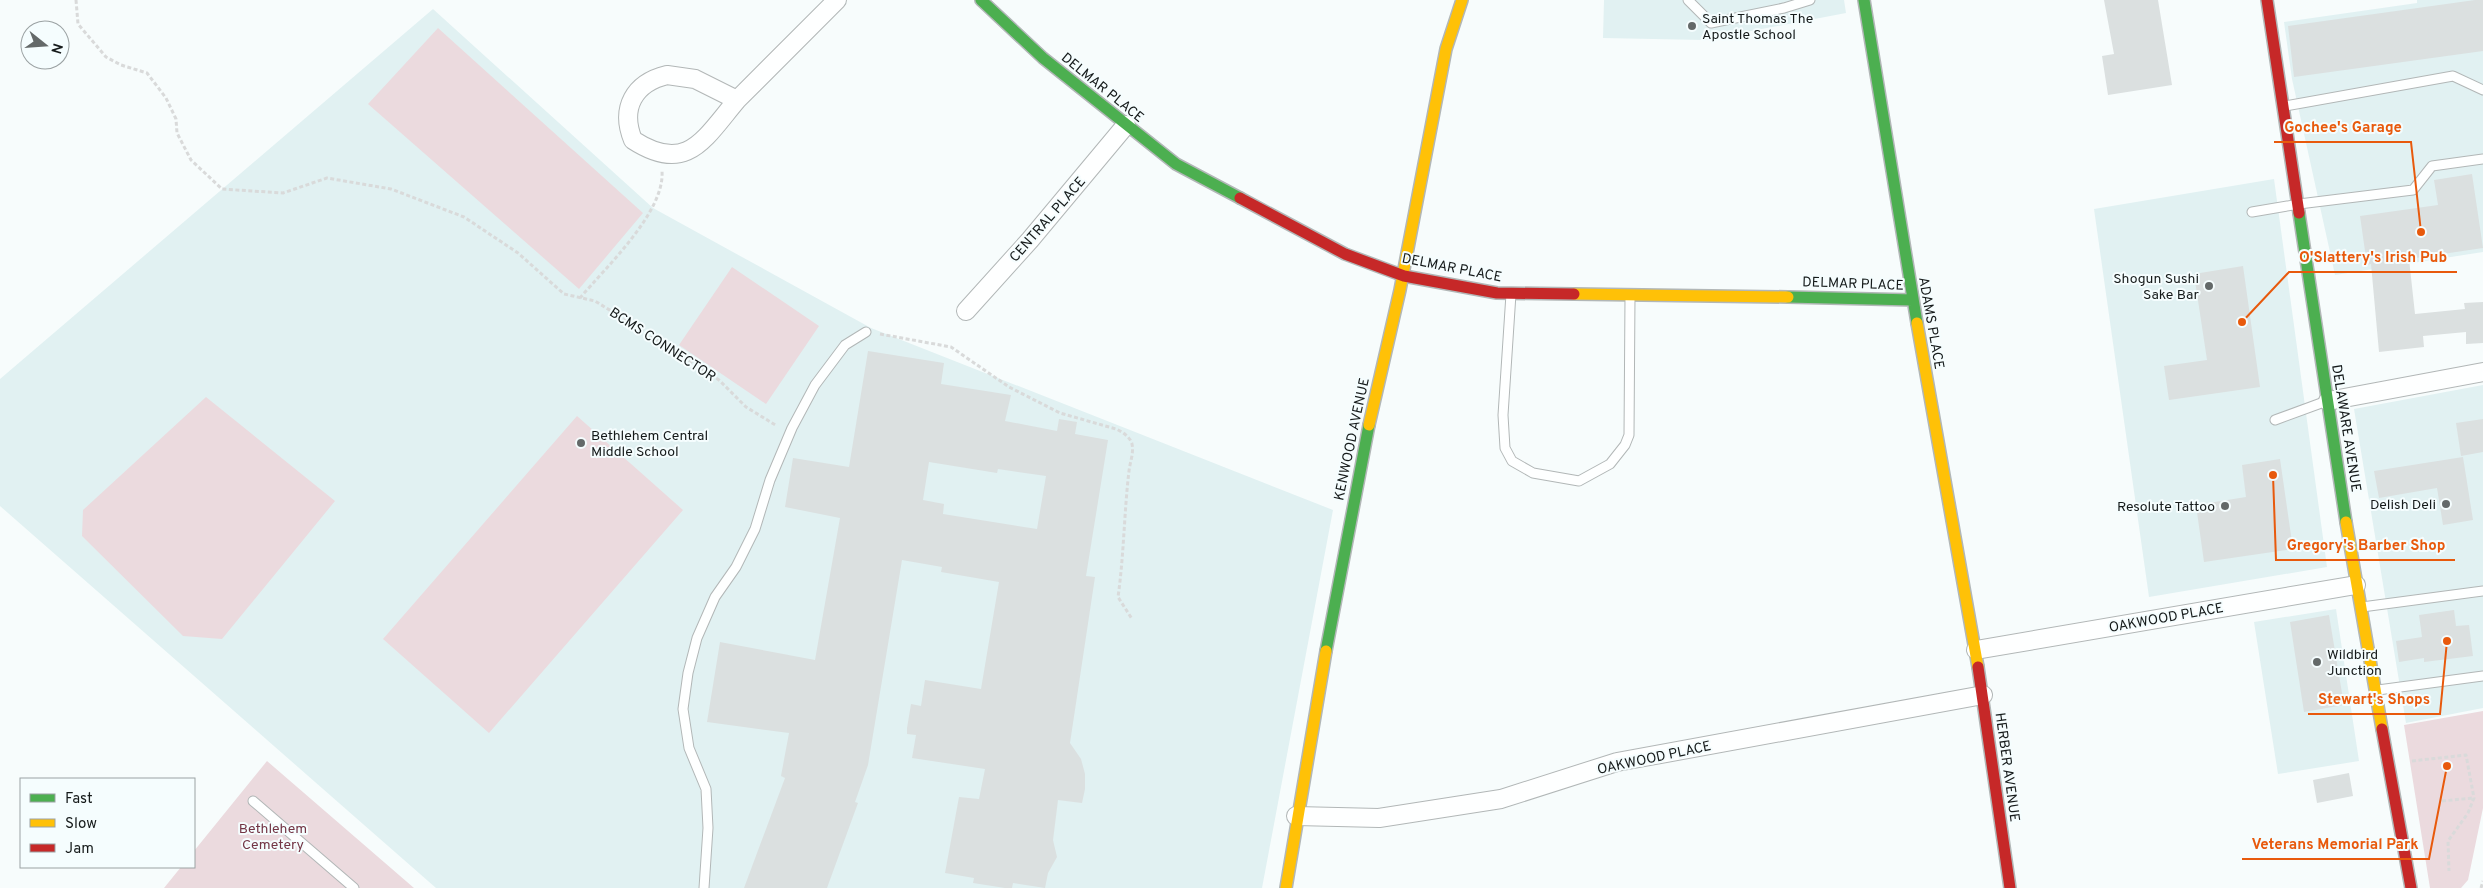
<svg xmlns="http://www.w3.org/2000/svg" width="2483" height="888" font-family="Overpass,sans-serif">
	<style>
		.built { fill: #e1f1f2 }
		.green { fill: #ebdade }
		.building { fill: #dbe0e0; fill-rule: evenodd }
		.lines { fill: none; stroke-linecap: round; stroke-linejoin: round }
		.lane-casing { stroke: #b2b7b7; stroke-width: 11 }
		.street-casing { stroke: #b2b7b7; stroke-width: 20 }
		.fast-casing { stroke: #b2b7b7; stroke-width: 14 }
		.slow-casing { stroke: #b2b7b7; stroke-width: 14 }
		.jam-casing { stroke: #b2b7b7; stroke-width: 14 }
		.path { stroke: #d9dada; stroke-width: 3; stroke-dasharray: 4 2.5; stroke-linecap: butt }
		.lane { stroke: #feffff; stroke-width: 9 }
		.street { stroke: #feffff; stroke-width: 18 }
		.fast { stroke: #4caf50; stroke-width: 11 }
		.slow { stroke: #ffc107; stroke-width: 11 }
		.jam { stroke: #c62828; stroke-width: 11 }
		.poi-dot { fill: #646969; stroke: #f5fdfe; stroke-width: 2 }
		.labels { text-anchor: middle; stroke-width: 4; stroke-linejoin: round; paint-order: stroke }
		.poi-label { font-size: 14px; fill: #151a1a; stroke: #f5fdfe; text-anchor: start }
		.street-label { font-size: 14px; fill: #151a1a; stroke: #f5fdfe }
		.park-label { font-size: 14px; fill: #733545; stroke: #f5fdfe }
		.leader { fill: none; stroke: #e8590c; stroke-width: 2 }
		.callout-dot { fill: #e8590c; stroke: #f5fdfe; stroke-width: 2 }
		.callout-label { font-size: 15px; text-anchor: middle; font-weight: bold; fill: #e8590c; stroke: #f5fdfe; stroke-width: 4; stroke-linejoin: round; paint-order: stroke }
	</style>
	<rect width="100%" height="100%" fill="#f7fcfc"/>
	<path class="built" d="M1604,0H1844L1846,13L1704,40L1603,38Z
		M2417,0H2483V252L2335,275L2292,79L2284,22L2417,3Z
		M433,9L653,208L871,328L1333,510L1262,888H436L0,506V379Z
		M2274,179L2327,567L2149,597L2094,209Z
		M2483,385V708L2406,723L2354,409Z
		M2336,609L2359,761L2278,774L2254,622Z"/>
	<path class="green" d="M438,28L643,213L579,289L368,104Z
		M732,267L819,326L766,404L679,345Z
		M206,397L335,501L222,639L183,636L82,536L83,510Z
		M577,416L683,510L489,733L383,639Z
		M2483,711V808L2468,880L2461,888H2430L2404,725Z
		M267,761L414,888H164L181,867H194V851Z"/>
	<path class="building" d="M2104,0H2158L2172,85L2108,95L2102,56L2114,54Z
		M2475,0H2483V51L2294,77L2288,26Z
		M2472,174L2483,248L2409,259L2415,314L2465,309L2464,303L2483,302V343L2466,344V332L2423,336L2424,347L2379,352L2371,264L2367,265L2360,216L2438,205L2434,180Z
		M2243,266L2260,387L2169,400L2164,366L2207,360L2194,274Z
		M868,351L944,363L941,384L1011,395L1005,421L1057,431L1059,419L1077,422L1075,434L1108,440L1086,576L1095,577L1070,743L1081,759L1085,774V789L1082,803L1058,800L1053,840L1057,857L1048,873L1045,888L1013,883L1012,888H1005L973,883L974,878L945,873L959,797L979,799L985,769L912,758L916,735L907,734V728L911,704L921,706L925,680L981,689L999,582L941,572L942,567L902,560L868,765L855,802L858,803L827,888H744L785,778L781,776L789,733L707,722L720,642L815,660L840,518L785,507L793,458L849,467ZM929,462L997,473L998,469L1046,476L1037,529L943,514L944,504L923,500Z
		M2483,419V452L2461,456L2456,423Z
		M2463,457L2473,520L2443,525L2437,488L2379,498L2374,471Z
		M2280,459L2293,549L2204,562L2196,505L2246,497L2242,465Z
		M2454,610L2456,626L2469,625L2473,656L2424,662V658L2399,662L2396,641L2422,637L2419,615Z
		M2329,615L2344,705L2304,712L2290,622Z
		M2349,773L2353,796L2317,803L2313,780Z"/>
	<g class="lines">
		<defs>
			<path id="lane" d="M1688,0L1711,23L1784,8L1810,0
				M2285,106L2453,76L2483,90
				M2252,212L2299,204L2413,190L2432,166L2483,159
				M1511,294L1503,415L1505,448L1512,461L1533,473L1579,481L1610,464L1625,445L1629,435L1630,297
				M2275,420L2324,402
				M2362,607L2483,591
				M2378,690L2483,676
				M253,801L354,888
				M704,888L708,828L706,789L689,748L683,709L688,673L697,638L715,597L736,567L755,529L770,480L792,428L815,385L845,345L866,332"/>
			<path id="street" d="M667,75L695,79L737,100C704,139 687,175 633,140C620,108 634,83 667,75Z
				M737,100L837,0
				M966,311L1030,240L1126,125
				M2328,401L2483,372
				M1976,650L2356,585
				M1296,816L1379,818L1501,799L1617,762L1983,695"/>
			<path id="fast" d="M981,0L1043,58L1176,164L1240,198
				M1864,0L1917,323
				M2299,213L2346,522
				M1788,297L1913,300
				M1326,651L1369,425"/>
			<path id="slow" d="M1574,294L1788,297
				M1917,323L1978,667
				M1369,425L1400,290L1446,49L1462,0
				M2346,522L2382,729
				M1286,888L1326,651"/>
			<path id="jam" d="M2267,0L2299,213
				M1240,198L1345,254L1404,276L1497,293L1574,294
				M1978,667L2010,888
				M2382,729L2411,888"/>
		</defs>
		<use href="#lane" class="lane-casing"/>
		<use href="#street" class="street-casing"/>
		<use href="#fast" class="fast-casing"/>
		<use href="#slow" class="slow-casing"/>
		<use href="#jam" class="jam-casing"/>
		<path class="path" d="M76,0L78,24L106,57L121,65L147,73L166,98L176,119L177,133L191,160L222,189L283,193L327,178L391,189L464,217L518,253L564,294L595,301L629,322L719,380L746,407L777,426
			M580,298C606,267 665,212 662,171
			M880,334L951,347L1009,387L1060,413L1116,429C1123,432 1130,437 1132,444C1134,453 1130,462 1129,471C1124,513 1124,555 1118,597L1132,619
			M2412,761L2466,755L2474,798L2468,813L2448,841L2449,871
			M2442,801L2473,798
			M2481,888L2483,881"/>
		<use href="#lane" class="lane"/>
		<use href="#street" class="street"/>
		<use href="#fast" class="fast"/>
		<use href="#slow" class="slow"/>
		<use href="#jam" class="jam"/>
	</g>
	<g class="poi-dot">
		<circle cx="1692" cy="26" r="5"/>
		<circle cx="2209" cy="286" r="5"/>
		<circle cx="581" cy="443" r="5"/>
		<circle cx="2446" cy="504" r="5"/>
		<circle cx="2225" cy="506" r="5"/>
		<circle cx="2317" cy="662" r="5"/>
	</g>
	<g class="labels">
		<g class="poi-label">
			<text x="1702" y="23">Saint Thomas The<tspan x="1702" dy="16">Apostle School</tspan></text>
			<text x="2199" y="283" text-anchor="end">Shogun Sushi<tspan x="2199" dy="16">Sake Bar</tspan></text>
			<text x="591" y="440">Bethlehem Central<tspan x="591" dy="16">Middle School</tspan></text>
			<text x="2436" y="509" text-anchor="end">Delish Deli</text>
			<text x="2215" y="511" text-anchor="end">Resolute Tattoo</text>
			<text x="2327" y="659">Wildbird<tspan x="2327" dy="16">Junction</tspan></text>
		</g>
		<g class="street-label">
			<text transform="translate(1103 87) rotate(39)" y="5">DELMAR PLACE</text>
			<text transform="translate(1047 219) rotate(-49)" y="5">CENTRAL PLACE</text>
			<text transform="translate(1452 267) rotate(11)" y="5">DELMAR PLACE</text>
			<text transform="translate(1853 283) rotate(2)" y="5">DELMAR PLACE</text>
			<text transform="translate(1932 323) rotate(80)" y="5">ADAMS PLACE</text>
			<text transform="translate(663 344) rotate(33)" y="5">BCMS CONNECTOR</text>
			<text transform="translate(2347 428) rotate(81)" y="5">DELAWARE AVENUE</text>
			<text transform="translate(1351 439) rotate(-78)" y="5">KENWOOD AVENUE</text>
			<text transform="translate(2166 617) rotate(-10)" y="5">OAKWOOD PLACE</text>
			<text transform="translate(1654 757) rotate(-12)" y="5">OAKWOOD PLACE</text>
			<text transform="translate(2008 767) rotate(82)" y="5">HERBER AVENUE</text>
		</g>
		<g class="park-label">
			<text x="273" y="833">Bethlehem<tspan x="273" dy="16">Cemetery</tspan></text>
		</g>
	</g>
	<path class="leader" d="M2421 232L2411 142H2274M2242 322L2289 272H2457M2273 475L2276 560H2455M2447 641L2440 714H2308M2447 766L2429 859H2242"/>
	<g class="callout-dot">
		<circle cx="2421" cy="232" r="5"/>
		<circle cx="2242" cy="322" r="5"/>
		<circle cx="2273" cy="475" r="5"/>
		<circle cx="2447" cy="641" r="5"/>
		<circle cx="2447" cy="766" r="5"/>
	</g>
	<g class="callout-label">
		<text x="2343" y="132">Gochee's Garage</text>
		<text x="2373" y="262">O'Slattery's Irish Pub</text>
		<text x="2366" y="550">Gregory's Barber Shop</text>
		<text x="2374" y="704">Stewart's Shops</text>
		<text x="2335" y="849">Veterans Memorial Park</text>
	</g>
	<rect x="20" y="778" width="175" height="90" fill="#f5fdfe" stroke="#9ba2a3"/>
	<rect x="30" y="794" width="25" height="8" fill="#4caf50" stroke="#9ba2a3"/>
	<text x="65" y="803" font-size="15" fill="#151a1a">Fast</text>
	<rect x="30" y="819" width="25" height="8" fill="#ffc107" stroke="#9ba2a3"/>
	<text x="65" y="828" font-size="15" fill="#151a1a">Slow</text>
	<rect x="30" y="844" width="25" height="8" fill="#c62828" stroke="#9ba2a3"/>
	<text x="65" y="853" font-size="15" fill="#151a1a">Jam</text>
	<g transform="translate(45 45) rotate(107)"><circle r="24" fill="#f5fdfe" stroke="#9ba2a3"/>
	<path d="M0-4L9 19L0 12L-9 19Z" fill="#646969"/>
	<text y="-8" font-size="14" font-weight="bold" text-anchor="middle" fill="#151a1a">N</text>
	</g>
</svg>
